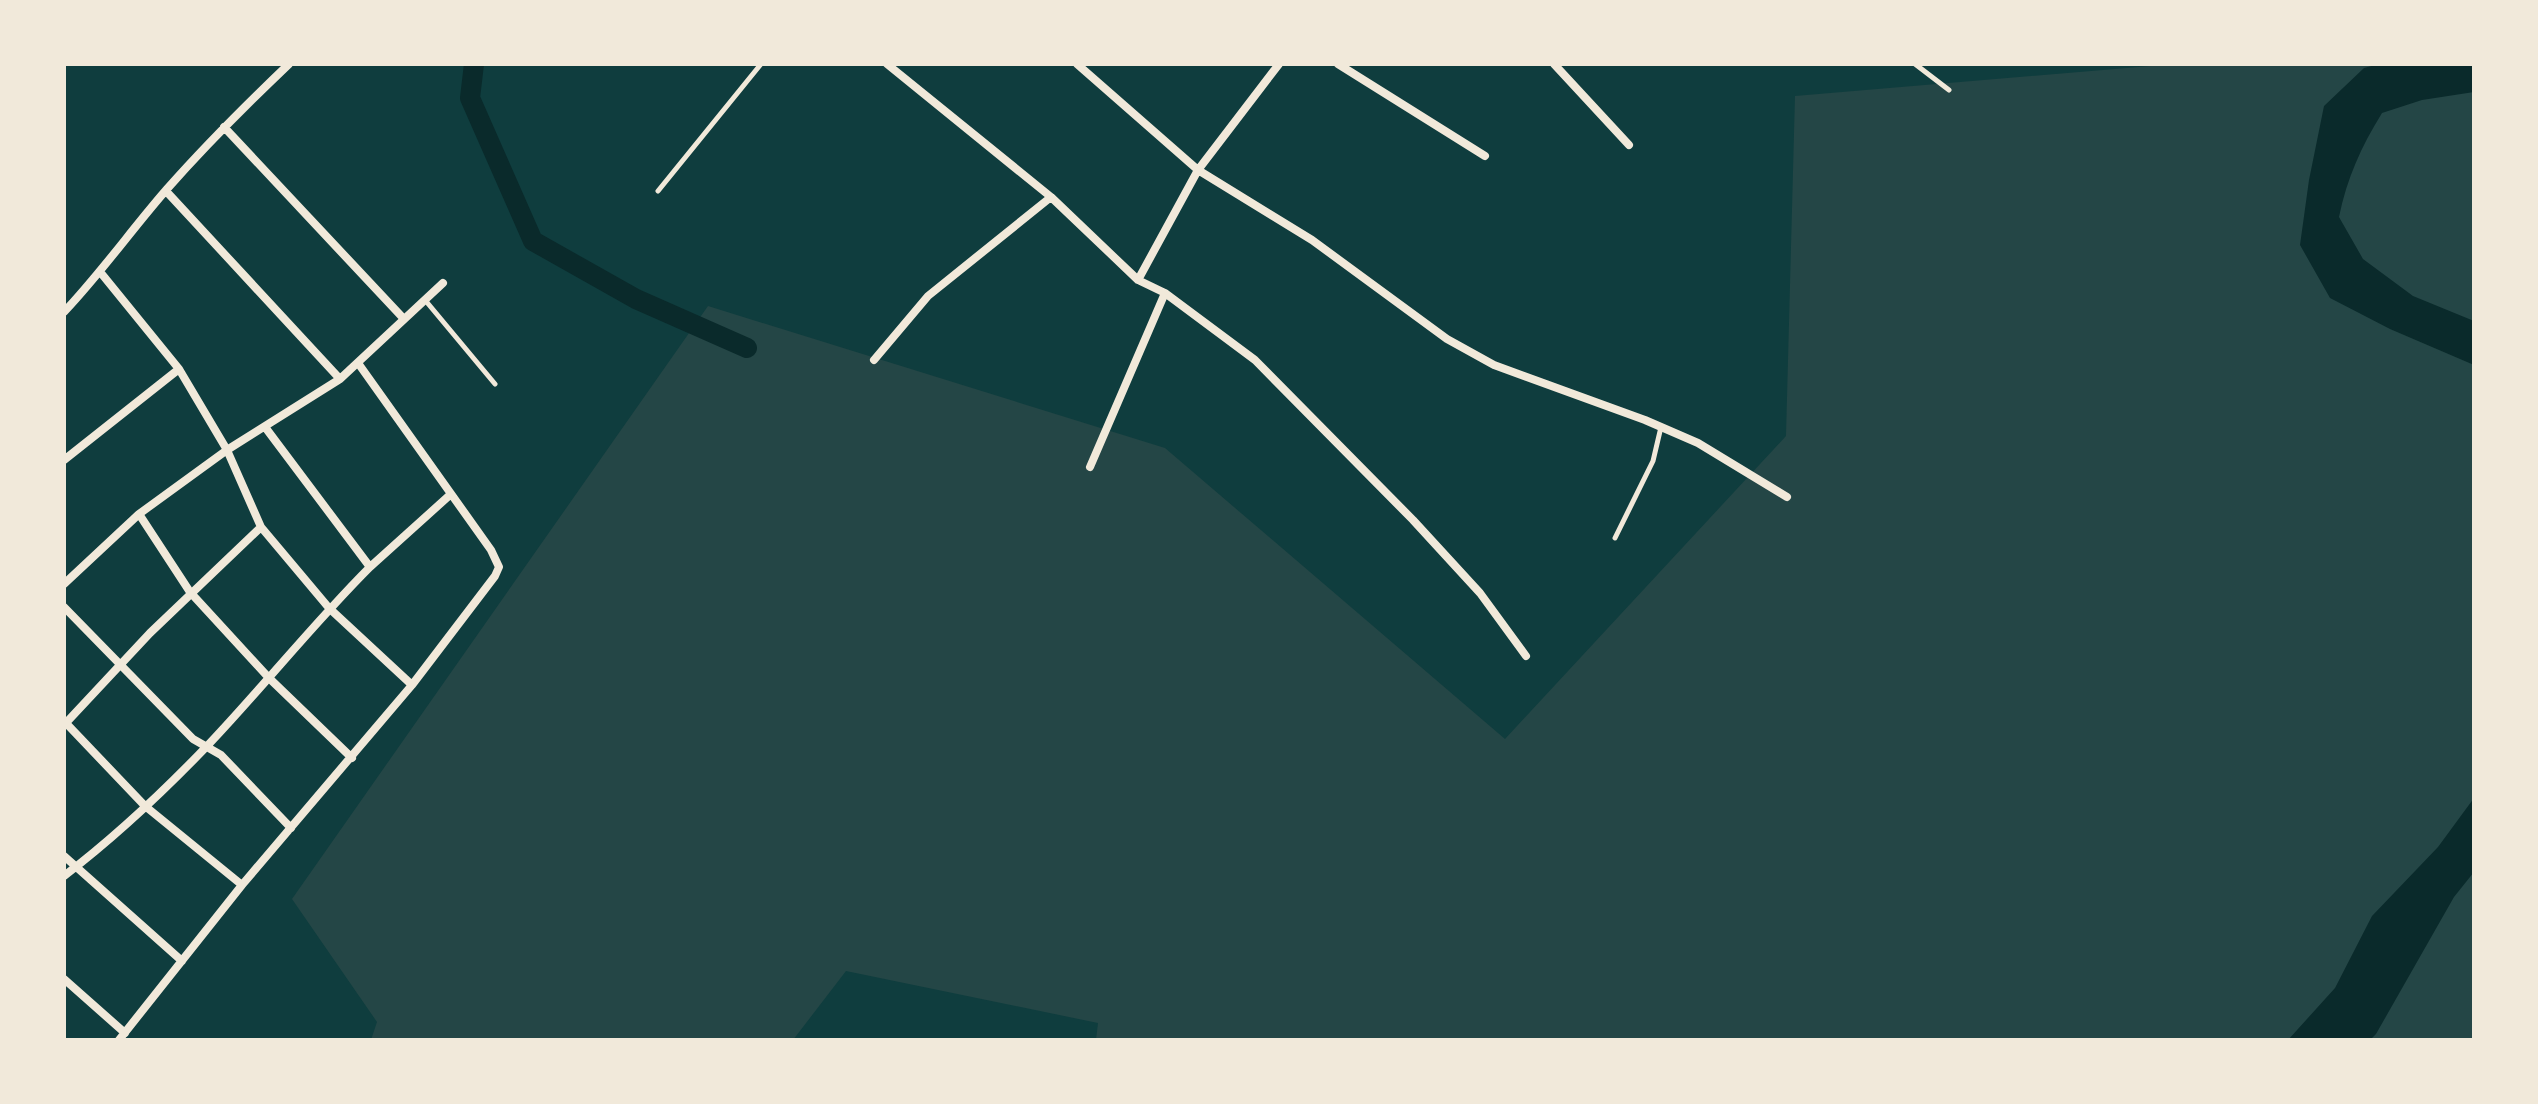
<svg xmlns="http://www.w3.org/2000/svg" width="2538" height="1104" font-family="Cabin,sans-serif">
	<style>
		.green { fill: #244646 }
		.water { fill: #0a2a2b }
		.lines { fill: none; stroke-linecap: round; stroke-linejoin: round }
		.canal { stroke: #0a2a2b; stroke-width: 20 }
		.service { stroke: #f1e9da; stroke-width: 5 }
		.minor { stroke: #f1e9da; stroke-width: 8 }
	</style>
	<rect width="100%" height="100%" fill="#0f3d3e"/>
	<path class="green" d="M2174,64H2474V1040H1096L1098,1023L846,971L793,1040H371L377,1022L292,899L708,306L1165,448L1505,739L1786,436L1795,96Z"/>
	<path class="water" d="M2379,64H2474V92L2422,100L2382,113C2361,147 2347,178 2339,217L2363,259L2413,296L2474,321V365L2390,329L2330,298L2300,245L2309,180L2324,106L2364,68Z
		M2474,798V872L2454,897L2376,1034L2370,1040H2288L2335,988L2372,916L2438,847Z"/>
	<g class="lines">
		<path class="canal" d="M474,64L470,98L533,241L636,299L747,348"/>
		<path class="service" d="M1915,64L1949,90
			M658,191L761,64
			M425,300L495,384
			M1615,538L1653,461L1661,427"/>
		<path class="minor" d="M887,64L1051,197L1138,280L1165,293L1255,360L1413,520L1480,593L1526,656
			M1077,64L1198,170L1312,240L1447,339L1494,365L1645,420L1698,443L1787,497
			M1338,64L1485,156
			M1554,64L1629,145
			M224,127L404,319
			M166,191L340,379
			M101,273L179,369L227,450L261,527L329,608L412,685
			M1138,280L1198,170L1279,64
			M64,312C101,273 132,229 167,189C206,145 247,104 289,64
			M874,360L928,296L1051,197
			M64,460L179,369
			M1090,467L1165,293
			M139,514L190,592L269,678L352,758
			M370,567L451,494
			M64,584L139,514L227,450L340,379L443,283
			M64,607L193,739L221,755L291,828
			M64,721L145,806L242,885
			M64,725L150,633L261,527
			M64,856L182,961
			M64,876C115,837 164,791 209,744C264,686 313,624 370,567L265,427
			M64,979L125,1033
			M119,1040L242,885L412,685L495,576L499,567L491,550L358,363"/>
	</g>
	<rect width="2538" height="1104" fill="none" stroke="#f1e9da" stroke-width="132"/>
</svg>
